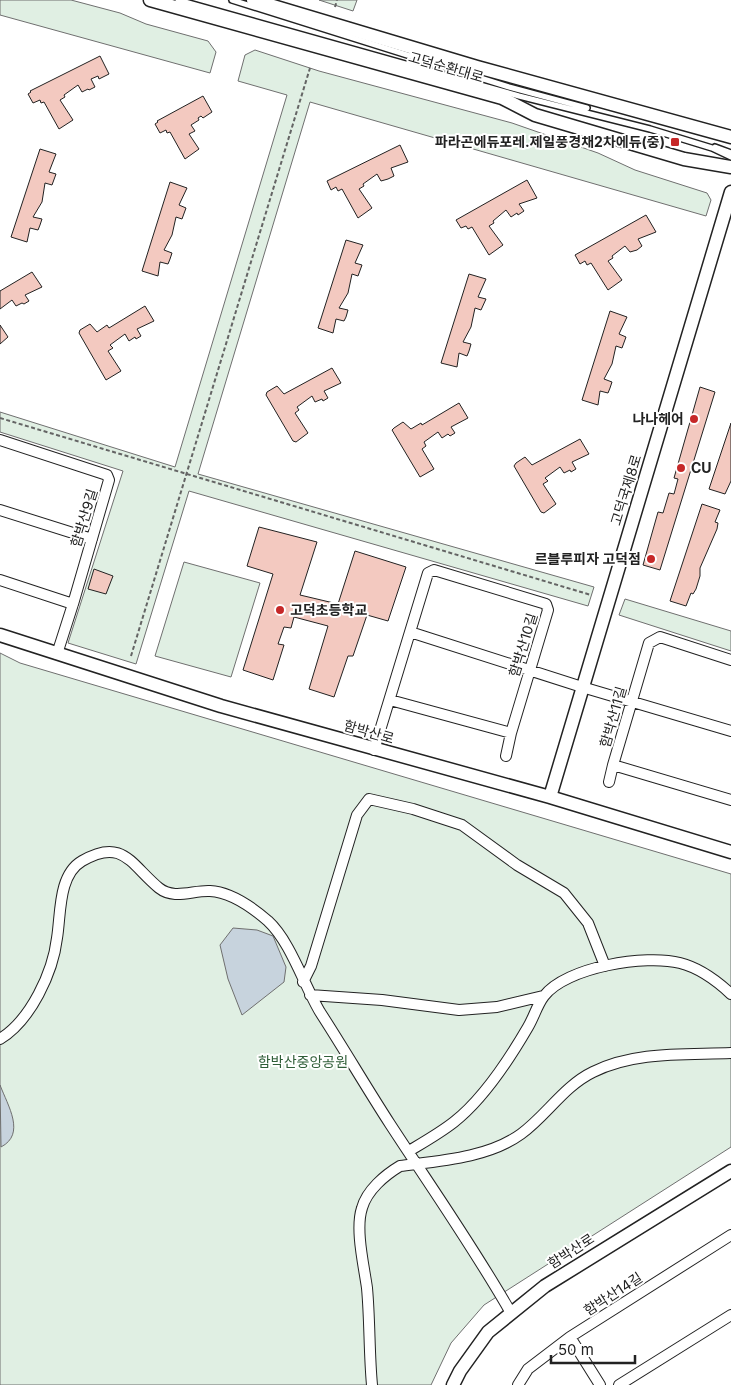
<svg xmlns="http://www.w3.org/2000/svg" width="731" height="1385" font-family="Inter,'Noto Sans KR',sans-serif">
	<style>
		.park { fill: #e0efe3; stroke: #6f6f6f }
		.water { fill: #c7d3dd; stroke: #6f6f6f }
		.building { fill: #f3c9c0; stroke: #222 }
		.lines { fill: none; stroke-linecap: round; stroke-linejoin: round }
		.service-casing { stroke: #222; stroke-width: 8 }
		.minor-casing { stroke: #222; stroke-width: 12 }
		.tertiary-casing { stroke: #222; stroke-width: 15 }
		.path { stroke: #646464; stroke-width: 2; stroke-dasharray: 4 2.5; stroke-linecap: butt }
		.service { stroke: #fff; stroke-width: 5 }
		.minor { stroke: #fff; stroke-width: 10 }
		.tertiary { stroke: #fff; stroke-width: 12 }
		.poi-dot { fill: #c62828; stroke: #fff; stroke-width: 2 }
		.labels { text-anchor: middle; stroke-width: 4; stroke-linejoin: round; paint-order: stroke }
		.street-label { font-size: 14px; fill: #222; stroke: #fff }
		.poi-label { font-size: 14px; font-weight: bold; fill: #222; stroke: #fff; text-anchor: end }
		.park-label { font-size: 14px; fill: #2f5e38; stroke: #fff }
	</style>
	<rect width="100%" height="100%" fill="#fff"/>
	<path class="park" d="M0,0H71L120,13L146,24L208,41L216,52L210,73L0,15Z
		M319,0H357L353,11Z
		M255,50L319,71L512,123L598,153L635,170L707,193L711,200L706,216L310,102L198,474L594,587L588,606L189,491L136,664L68,643L123,471L0,432V412L175,467L287,95L238,81L245,55Z
		M184,562L260,583L231,677L155,656Z
		M625,599L731,631V651L619,615Z
		M0,653L20,663L731,874V1147L484,1305L451,1343L431,1385H0Z"/>
	<path class="water" d="M233,928L257,930L273,936L286,967L284,982L242,1015L228,979L220,945Z
		M0,1085C8,1106 26,1134 1,1147Z"/>
	<path class="building" d="M100,56L109,74L99,79L98,76L91,79L95,87L89,90L88,89L82,92L78,85L64,95L65,97L60,100L73,120L59,129L44,102L41,103L40,100L33,103L28,94L31,92L30,91Z
		M203,96L212,112L203,118L201,116L198,118L199,120L191,125L195,131L189,134L199,149L185,159L170,132L167,133L166,130L160,133L155,124L158,122L157,121Z
		M400,145L408,162L391,168L394,176L388,179L381,181L377,174L363,184L364,186L359,189L372,208L358,218L342,189L338,191L336,187L331,190L327,181Z
		M40,149L56,154L49,172L56,174L52,185L45,183L42,202L33,217L42,219L40,225L38,230L30,228L27,242L11,237Z
		M527,180L537,198L519,204L524,211L518,215L517,213L511,217L506,210L493,221L494,223L489,226L503,245L489,255L472,227L468,229L466,226L461,228L456,220Z
		M170,182L187,188L179,205L186,208L182,219L176,217L172,235L164,250L172,253L170,259L168,264L160,262L158,276L142,271Z
		M646,215L656,232L638,239L642,246L637,250L630,252L625,246L612,256L613,258L608,261L622,280L608,290L591,263L587,265L585,261L580,264L575,255Z
		M346,240L363,245L355,263L362,265L358,276L352,274L348,293L339,308L348,310L346,317L344,321L336,319L333,333L318,328Z
		M32,272L42,287L25,295L29,301L24,304L22,303L16,306L12,300L0,309V291Z
		M469,274L486,279L478,297L486,299L481,310L475,308L471,327L463,342L471,344L469,351L467,356L459,353L457,367L441,363Z
		M145,306L154,321L137,329L141,336L136,339L135,337L129,341L125,334L110,345L113,348L108,351L121,371L106,380L79,333L80,330L90,324L97,332L107,325L109,328Z
		M610,311L627,317L619,334L626,337L622,348L616,346L612,364L604,379L612,382L610,388L608,393L600,391L598,405L582,400Z
		M0,325L8,337L0,344Z
		M332,368L341,383L324,391L328,398L323,401L322,399L315,402L312,396L297,407L299,410L295,413L308,433L296,442L293,441L266,395L267,392L277,386L284,394Z
		M700,387L715,392L660,570L643,565L658,512L663,513L669,493L674,494L678,479L674,478Z
		M459,403L468,418L451,427L455,433L450,436L448,434L442,438L438,432L424,442L426,446L422,449L434,469L420,477L392,430L394,428L403,422L411,429L421,423L422,425Z
		M731,423V481L725,494L709,489Z
		M580,439L589,454L572,462L576,469L571,472L570,470L564,473L560,467L545,478L548,481L543,484L556,504L544,513L541,512L514,466L516,463L525,457L532,465Z
		M702,504L720,510L715,522L718,523L717,529L700,568V576L696,589L693,594L691,593L686,606L670,601Z
		M259,527L317,542L300,595L338,604L355,551L406,567L388,621L367,615L353,656H348L334,697L309,689L328,626L294,617L291,628L284,627L278,644L284,645L273,680L243,670L273,574L247,566Z
		M94,569L113,576L106,594L88,589Z"/>
	<g class="lines">
		<defs>
			<path id="service" d="M178,0L519,96L650,129L712,148L731,157
				M232,0L509,87L587,108
				M715,147L731,153"/>
			<path id="minor" d="M0,440L107,475L109,480L73,604L0,580
				M0,510L92,539
				M410,632L582,687L731,731
				M57,654L73,604
				M731,660L660,637L649,643L613,765L731,800
				M374,750L428,573L434,570L546,604L548,610L511,733L390,700
				M506,756L511,733
				M609,782L613,765
				M303,982L311,966L357,815L369,799L413,809L462,825L517,865L564,893L588,923L605,966
				M310,995L382,1000L459,1010L497,1007L543,996
				M0,1039C31,1020 53,972 57,938C61,914 58,875 82,861C123,837 131,865 159,888C174,900 193,890 210,891C231,892 253,908 268,921C290,941 304,985 320,1012C344,1049 366,1087 390,1124C431,1187 474,1248 511,1313
				M409,1151C424,1142 440,1133 454,1122C482,1100 510,1058 528,1027C534,1017 537,1005 544,996C566,967 646,954 680,963C700,968 716,980 731,994
				M570,1337L600,1385
				M372,1385C369,1353 370,1321 367,1288C364,1266 355,1229 362,1208C367,1190 385,1175 400,1166C439,1161 488,1158 521,1134C546,1116 564,1086 593,1072C635,1051 685,1055 731,1053
				M518,1385L528,1369L570,1337L731,1235
				M619,1385L731,1315"/>
			<path id="tertiary" d="M150,0L502,98L535,115L684,159L731,167
				M253,0L477,67L731,137
				M0,635L221,706L550,797L731,852
				M550,797L731,192
				M453,1385L460,1371L488,1332L545,1286L731,1171"/>
		</defs>
		<use href="#service" class="service-casing"/>
		<use href="#minor" class="minor-casing"/>
		<use href="#tertiary" class="tertiary-casing"/>
		<path class="path" d="M335,7L337,0
			M0,418L591,595
			M131,656L310,68"/>
		<use href="#service" class="service"/>
		<use href="#minor" class="minor"/>
		<use href="#tertiary" class="tertiary"/>
	</g>
	<g class="poi-dot">
		<rect x="670" y="137" width="10" height="10" rx="2.5"/>
		<circle cx="694" cy="419" r="5"/>
		<circle cx="681" cy="468" r="5"/>
		<circle cx="651" cy="559" r="5"/>
		<circle cx="280" cy="610" r="5"/>
	</g>
	<g class="labels">
		<g class="street-label">
			<text transform="translate(446 67) rotate(16)" y="5">고덕순환대로</text>
			<text transform="translate(626 490) rotate(-73)" y="5">고덕국제8로</text>
			<text transform="translate(84 518) rotate(-73)" y="5">함박산9길</text>
			<text transform="translate(523 645) rotate(-73)" y="5">함박산10길</text>
			<text transform="translate(613 717) rotate(-74)" y="5">함박산11길</text>
			<text transform="translate(369 732) rotate(16)" y="5">함박산로</text>
			<text transform="translate(571 1251) rotate(-33)" y="5">함박산로</text>
			<text transform="translate(613 1294) rotate(-33)" y="5">함박산14길</text>
		</g>
		<g class="poi-label">
			<text x="665" y="147">파라곤에듀포레.제일풍경채2차에듀(중)</text>
			<text x="684" y="424">나나헤어</text>
			<text x="691" y="473" text-anchor="start">CU</text>
			<text x="641" y="564">르블루피자 고덕점</text>
			<text x="290" y="615" text-anchor="start">고덕초등학교</text>
		</g>
		<g class="park-label">
			<text x="303" y="1067">함박산중앙공원</text>
		</g>
	</g>
	<path d="M551 1355v8h84v-8" fill="none" stroke="#222222" stroke-width="2.5"/>
	<text x="558" y="1355" font-size="15" fill="#222222" stroke="#ffffff" stroke-width="4" paint-order="stroke">50 m</text>
</svg>
